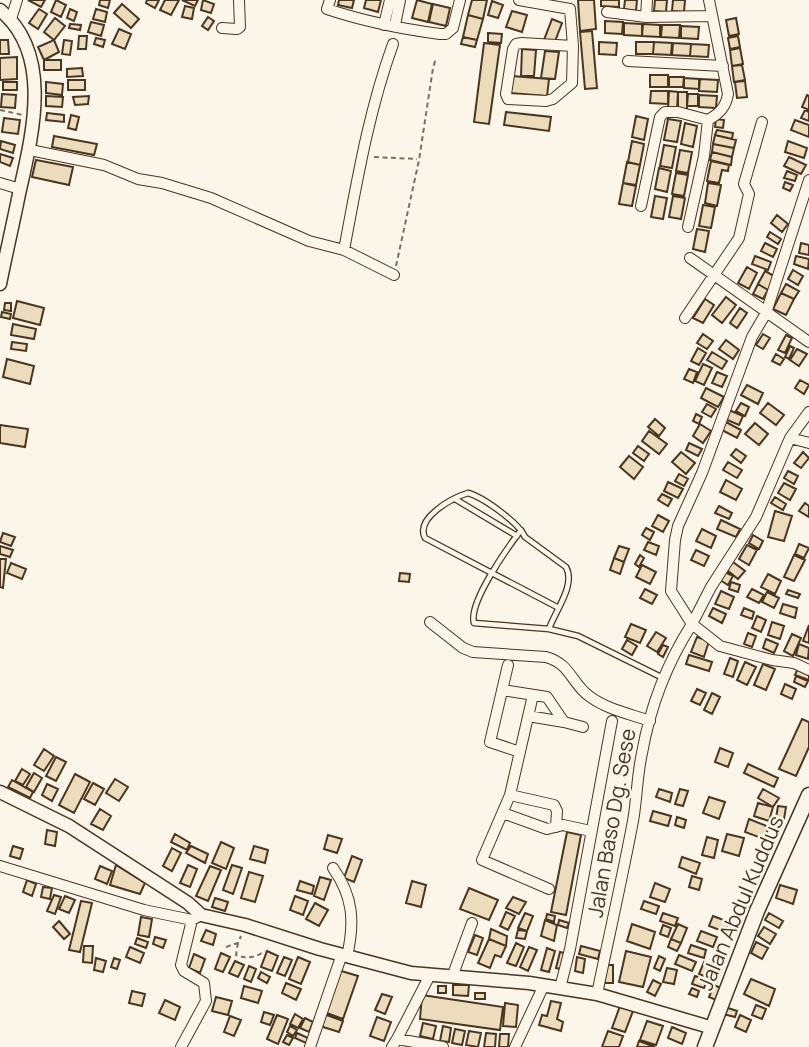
<svg xmlns="http://www.w3.org/2000/svg" width="809" height="1047" font-family="Manrope,sans-serif">
	<style>
		.building { fill: #ecdcbc; stroke: #4a3520; stroke-width: 2 }
		.lines { fill: none; stroke-linecap: round; stroke-linejoin: round }
		.lane-casing { stroke: #4a3520; stroke-width: 7 }
		.street-casing { stroke: #4a3520; stroke-width: 12 }
		.secondary-casing { stroke: #4a3520; stroke-width: 15 }
		.primary-casing { stroke: #4a3520; stroke-width: 17 }
		.path { stroke: #7f6f5c; stroke-width: 2; stroke-dasharray: 5 3.5; stroke-linecap: butt }
		.lane { stroke: #fbf6e9; stroke-width: 4.5 }
		.street { stroke: #fbf6e9; stroke-width: 10 }
		.secondary { stroke: #fbf6e9; stroke-width: 12 }
		.primary { stroke: #fbf6e9; stroke-width: 14 }
		.labels { text-anchor: middle; stroke-width: 5; stroke-linejoin: round; paint-order: stroke }
		.street-label { font-size: 21px; fill: #4a3520; stroke: #fbf6e9 }
	</style>
	<rect width="100%" height="100%" fill="#fbf6e9"/>
	<path class="building" d="M28,0H45L41,7Z
		M56,0L66,5L61,17L51,12Z
		M100,0H110L108,8L99,5Z
		M147,0H159L155,8L146,3Z
		M165,0H179L171,15L160,10Z
		M182,0H198L195,6Z
		M203,0L214,4L211,13L201,10Z
		M339,0H354L352,8L338,5Z
		M366,0H381L378,12L364,8Z
		M417,0L432,4L428,22L412,18Z
		M472,0H487L483,19L468,15Z
		M578,0H594L596,29L580,31Z
		M601,0H619V7L601,6Z
		M625,0H637L636,11L624,9Z
		M655,0H667L666,12L654,11Z
		M673,0H685L684,12L672,11Z
		M492,1L503,5L498,18L488,15Z
		M122,4L139,19L131,28L114,13Z
		M433,4L450,8L446,26L429,22Z
		M185,6L194,8L192,19L182,17Z
		M39,9L47,14L38,29L29,23Z
		M70,9L77,12L74,21L67,18Z
		M96,9L107,12L105,22L93,19Z
		M512,11L527,15L522,32L506,27Z
		M468,15L483,19L477,40L463,37Z
		M208,17L214,21L208,30L202,26Z
		M55,18L65,26L54,40L44,32Z
		M736,18L739,34L729,36L726,20Z
		M552,19L562,23L554,44L544,40Z
		M605,21L623,22L622,34L605,33Z
		M91,22L104,25L101,36L88,32Z
		M624,23L642,24V36L624,35Z
		M70,24L81,25L80,30L69,28Z
		M643,24L660,25V37L642,36Z
		M662,25H680L679,38L661,37Z
		M681,26L699,27L698,39L681,38Z
		M119,29L131,34L125,49L112,44Z
		M592,31L597,88L585,89L580,32Z
		M488,33L502,34L501,43L488,42Z
		M79,36H87L86,49H78Z
		M738,36L740,47L730,49L728,38Z
		M463,37L477,40L475,47L461,44Z
		M96,38L105,40L103,47L94,44Z
		M0,40H8L9,54H0Z
		M54,40L59,52L44,60L38,47Z
		M64,40L72,41L70,55L62,54Z
		M599,42L617,43L616,55L599,54Z
		M636,42H654L653,54H636Z
		M654,42L672,43L671,55L653,54Z
		M484,43L500,45L489,124L474,122Z
		M673,43L691,44L690,56L672,55Z
		M691,44L709,45L708,57L690,56Z
		M740,48L743,64L732,66L730,50Z
		M522,49L536,50L534,76H521Z
		M545,51L559,52L555,79L541,78Z
		M17,57V79L0,80V58Z
		M44,60H61V70H44Z
		M742,65L745,80L734,82L732,66Z
		M82,68L83,76L67,77V69Z
		M650,75H668V87H650Z
		M512,76L549,79L547,96L510,93Z
		M669,77H684L683,87H669Z
		M684,78L699,79V89L684,88Z
		M700,79L718,80L717,92L699,91Z
		M68,80H85V90H68Z
		M745,81L747,97L737,98L735,82Z
		M3,82H17V90H3Z
		M46,82L63,84L62,95L46,93Z
		M651,91H668V104L650,103Z
		M669,91L678,92L677,109H668Z
		M678,92H687V110H678Z
		M2,94L16,95L15,108L1,107Z
		M688,94H698V106H687Z
		M699,95L717,96L716,108L699,107Z
		M807,95L809,96V110L802,107Z
		M46,96L63,97L62,107L46,106Z
		M89,96L88,104L75,105L73,97Z
		M805,110L809,112V121L801,118Z
		M506,112L551,117L549,131L504,125Z
		M47,113L64,115V122L46,120Z
		M71,115L79,117L76,130L68,128Z
		M636,116L648,119L644,140L632,137Z
		M4,118L20,120L18,134L2,132Z
		M668,119L681,121L677,142L664,140Z
		M716,119L724,120L723,128L715,127Z
		M795,120L809,125V137L791,130Z
		M685,123L697,126L693,147L681,144Z
		M717,130L733,133L732,139L715,135Z
		M715,135L736,140L734,148L713,144Z
		M54,136L97,144L94,155L52,147Z
		M1,141L15,145L13,153L0,149Z
		M632,141L644,144L640,165L628,162Z
		M788,141L807,148L804,158L785,152Z
		M713,144L734,148L732,157L712,152Z
		M664,145L676,147L672,168L660,166Z
		M680,150L692,152L688,173L676,171Z
		M712,152L732,157L731,165L710,160Z
		M0,154L13,158L10,166L0,162Z
		M789,157L806,165L801,174L784,166Z
		M36,160L73,167L69,185L32,177Z
		M711,161L729,165L728,171L722,170L719,183L707,181Z
		M627,162L640,165L636,185L623,183Z
		M659,168L671,171L667,192L655,189Z
		M787,171L797,175L795,181L784,178Z
		M676,173L688,175L684,196L672,194Z
		M785,182L793,185L790,191L783,188Z
		M623,183L636,186L632,206L619,204Z
		M708,183L721,185L717,206L705,203Z
		M655,196L667,198L663,219L651,217Z
		M673,196L685,198L681,219L669,217Z
		M703,205L715,207L711,228L699,226Z
		M777,215L788,224L782,232L771,223Z
		M697,229L709,231L705,252L693,249Z
		M770,232L781,239L778,244L767,237Z
		M765,243L777,249L773,257L761,251Z
		M801,243L809,245V255L799,253Z
		M755,256L771,262L768,270L752,264Z
		M796,256L809,259L808,269L794,264Z
		M747,267L757,273L749,289L738,283Z
		M793,270L803,276L798,285L788,279Z
		M765,271L776,277L768,290L758,284Z
		M758,284L768,290L763,299L753,294Z
		M786,284L799,291L794,299L781,293Z
		M781,293L794,299L786,315L773,309Z
		M726,297L736,305L722,323L712,315Z
		M705,299L714,305L703,323L693,318Z
		M17,301L44,308L40,325L13,318Z
		M5,303H11V311L4,310Z
		M740,308L747,313L737,328L730,323Z
		M2,312L11,314L10,319L1,317Z
		M13,324L36,329L34,339L11,335Z
		M703,334L713,341L707,349L697,343Z
		M763,334L770,338L763,349L756,345Z
		M786,335L792,338L785,353L778,350Z
		M726,340L739,350L733,359L719,349Z
		M12,342L27,344L26,351L11,349Z
		M790,346L794,348L789,359L785,357Z
		M698,348L706,353L699,365L691,361Z
		M797,349L807,354L799,366L790,360Z
		M712,352L727,361L722,369L707,360Z
		M776,354L784,359L780,365L772,361Z
		M7,359L34,366L30,384L3,377Z
		M703,364L712,368L704,385L695,381Z
		M689,369L697,372L693,383L684,379Z
		M717,372L727,376L722,387L712,383Z
		M800,380L809,385L804,394L795,388Z
		M747,385L763,393L758,404L741,395Z
		M706,388L724,397L718,407L701,398Z
		M741,403L749,407L745,416L736,411Z
		M768,403L784,415L776,425L760,413Z
		M707,404L716,409L711,417L702,412Z
		M729,410L743,416L739,425L725,419Z
		M696,414L702,417L699,424L693,421Z
		M655,419L665,428L659,436L648,427Z
		M724,421L741,430L737,438L720,429Z
		M755,423L768,434L759,445L745,434Z
		M700,424L711,431L703,443L693,436Z
		M0,425L28,429L25,447L0,443Z
		M649,431L667,444L659,454L642,441Z
		M689,443L702,449L698,456L686,450Z
		M638,446L649,454L644,461L633,453Z
		M736,449L746,456L741,463L731,455Z
		M681,452L695,463L686,474L672,462Z
		M803,452L809,458L801,468L794,463Z
		M629,456L643,467L634,479L620,467Z
		M728,462L742,470L737,478L723,470Z
		M788,471L798,476L794,484L784,478Z
		M679,474L688,479L684,486L675,481Z
		M726,480L742,489L736,500L720,492Z
		M668,482L683,489L678,498L664,491Z
		M784,483L796,489L790,500L778,493Z
		M662,494L672,499L668,506L658,500Z
		M775,497L786,504L783,510L771,503Z
		M805,503L809,506V517L799,511Z
		M719,506L732,513L729,519L715,513Z
		M775,511L792,516L784,541L768,537Z
		M658,515L669,521L663,532L652,526Z
		M721,520L740,529L736,537L717,529Z
		M646,528L654,532L650,540L642,535Z
		M702,529L716,536L711,548L696,541Z
		M3,533L15,537L11,546L0,542Z
		M753,535L763,541L759,549L749,543Z
		M648,542L659,546L656,555L644,550Z
		M799,544L809,548L804,558L795,554Z
		M747,545L757,550L749,565L739,559Z
		M0,546L13,550L10,557L0,554Z
		M619,546L629,549L624,562L614,558Z
		M696,550L709,556L704,566L691,560Z
		M640,555L644,558L639,567L635,564Z
		M794,555L805,560L794,581L784,577Z
		M614,558L624,562L620,574L610,570Z
		M0,559H6L3,588L0,587Z
		M733,562L745,571L738,579L727,570Z
		M11,563L26,569L22,579L7,573Z
		M642,565L656,572L650,584L636,577Z
		M725,572L733,576L728,585L720,580Z
		M400,573L410,574L409,582L399,581Z
		M768,574L781,581L775,594L761,587Z
		M731,582L740,585L738,592L729,589Z
		M645,589L657,595L652,604L640,598Z
		M752,589L764,595L759,603L747,597Z
		M788,590L800,594L798,598L786,594Z
		M721,591L734,597L729,609L715,604Z
		M767,592L779,598L774,608L762,602Z
		M783,604L797,608L795,618L780,613Z
		M713,608L726,614L722,623L709,616Z
		M744,608L754,612L752,619L741,615Z
		M757,616L766,620L761,632L752,628Z
		M772,622L784,626L780,639L768,635Z
		M631,624L646,630L640,643L625,637Z
		M809,625V643L803,641Z
		M656,632L666,638L657,652L647,646Z
		M748,633L756,636L752,647L744,644Z
		M792,634L801,638L793,656L784,651Z
		M697,637L709,641L704,657L691,652Z
		M766,639L778,644L774,653L763,648Z
		M627,640L637,646L632,655L622,649Z
		M799,644L809,648L808,659L796,655Z
		M663,645L668,647L663,657L658,654Z
		M689,655L712,662L709,671L686,664Z
		M730,658L738,661L733,677L724,674Z
		M745,662L756,667L747,685L737,680Z
		M763,664L775,669L766,690L754,685Z
		M798,668L809,672V680L795,675Z
		M796,676L808,681L805,687L794,682Z
		M785,684L796,689L792,699L781,694Z
		M697,689L706,693L700,705L691,701Z
		M712,693L720,697L712,714L704,710Z
		M802,719L809,722V747L796,776L779,769Z
		M720,748L733,753L728,767L715,762Z
		M44,749L54,756L44,771L34,765Z
		M56,757L66,762L56,781L46,776Z
		M748,764L778,778L774,787L744,773Z
		M22,769L30,774L23,785L15,781Z
		M34,773L42,778L34,792L26,787Z
		M75,774L90,782L74,813L59,805Z
		M115,779L128,787L119,801L106,793Z
		M12,780L33,792L30,798L8,787Z
		M93,783L104,789L95,805L84,799Z
		M47,784L58,789L52,801L42,795Z
		M659,789L672,793L670,802L656,797Z
		M680,789L688,791L683,806L675,804Z
		M763,789L779,798L773,807L758,798Z
		M709,797L725,802L719,819L703,813Z
		M758,803L773,807L769,821L754,816Z
		M778,806L786,807L784,819L776,818Z
		M100,809L111,816L103,830L91,824Z
		M653,811L671,816L668,826L650,821Z
		M677,817L686,820L684,828L675,825Z
		M749,819L769,827L764,839L745,832Z
		M47,830L57,832L55,846L45,844Z
		M567,832L581,835L566,915L551,912Z
		M175,834L190,843L187,850L171,842Z
		M727,834L744,838L739,856L722,851Z
		M328,835L342,839L337,853L324,849Z
		M707,837L718,840L714,858L702,855Z
		M221,842L234,848L226,869L212,863Z
		M13,846L23,849L20,859L10,856Z
		M191,846L208,854L205,863L186,853Z
		M254,846L268,850L265,863L250,859Z
		M172,848L181,853L172,871L163,866Z
		M352,856L362,860L354,882L344,878Z
		M682,857L700,863L696,874L679,867Z
		M116,865L145,883L140,894L110,885Z
		M188,865L197,869L190,887L180,883Z
		M232,865L242,868L233,894L223,890Z
		M100,866L112,871L107,884L95,879Z
		M210,866L221,870L208,901L196,896Z
		M249,872L263,876L255,902L241,898Z
		M692,876L702,879L699,890L689,887Z
		M320,877L331,880L324,900L314,896Z
		M27,880L36,884L32,896L23,892Z
		M300,881L314,886L312,894L297,890Z
		M412,881L426,885L421,907L406,903Z
		M655,883L670,889L665,902L650,897Z
		M780,885L797,890L793,904L776,898Z
		M43,887L52,888L50,899L41,897Z
		M469,888L498,900L489,920L460,909Z
		M54,895L61,897L55,914L47,911Z
		M65,896L75,900L69,913L59,909Z
		M295,896L308,901L303,915L290,910Z
		M513,897L526,902L519,914L506,908Z
		M215,898L228,902L225,911L212,907Z
		M81,901L92,903L80,952L69,950Z
		M644,901L659,906L656,914L641,909Z
		M315,903L328,910L319,926L306,919Z
		M506,912L515,916L508,930L500,926Z
		M525,913L533,916L527,931L518,928Z
		M663,913L678,918L675,926L660,921Z
		M769,913L783,921L779,928L765,920Z
		M547,914L555,916L554,922L546,919Z
		M713,916L729,922L725,932L709,926Z
		M141,917L152,919L149,937L138,935Z
		M545,920L557,925L554,941L541,936Z
		M559,920L569,923L567,928L558,925Z
		M59,921L70,934L64,939L53,927Z
		M632,924L655,932L650,949L627,941Z
		M678,924L687,928L681,943L671,939Z
		M663,925L671,928L668,937L660,934Z
		M764,927L776,934L770,944L758,936Z
		M491,929L507,936L506,946L489,939Z
		M206,930L216,934L213,945L201,941Z
		M518,930L527,931L525,939L516,938Z
		M701,931L717,937L713,947L697,941Z
		M475,935L483,938L477,955L468,952Z
		M155,937L166,940L163,948L153,944Z
		M137,938L148,942L146,948L135,944Z
		M489,939L506,946L501,957L495,955L490,968L478,963Z
		M671,939L681,943L677,951L668,947Z
		M756,942L768,948L762,959L751,953Z
		M516,943L524,947L516,966L507,963Z
		M691,945L706,950L704,958L688,953Z
		M84,946H93L92,963L83,962Z
		M581,946L600,951L598,959L579,954Z
		M130,947L144,953L140,963L126,957Z
		M529,947L537,950L528,971L520,967Z
		M547,948L555,951L549,972L541,970Z
		M267,951L278,956L272,971L261,967Z
		M626,951L651,957L643,987L619,982Z
		M560,952L568,954L564,970L556,968Z
		M221,953L230,957L223,972L215,969Z
		M194,954L205,959L200,973L189,968Z
		M679,955L696,962L692,971L675,964Z
		M659,956L665,959L660,971L654,968Z
		M284,957L292,960L285,976L277,973Z
		M298,957L310,962L301,984L289,979Z
		M577,957L585,959L583,973L575,971Z
		M96,958L106,961L103,972L94,970Z
		M114,958L120,960L117,969L111,967Z
		M235,961L244,965L238,977L229,973Z
		M704,962L722,969L717,981L699,974Z
		M605,965H613V983H605Z
		M249,966L256,969L251,982L244,979Z
		M667,968L677,970L674,984L663,982Z
		M338,970L358,976L343,1019L324,1012Z
		M261,972L270,977L267,983L258,978Z
		M695,976L707,980L704,988L692,984Z
		M751,979L775,989L769,1006L744,994Z
		M653,980L661,984L655,996L647,992Z
		M286,983L301,989L296,1000L282,993Z
		M453,985H469L468,996L453,995Z
		M714,985L721,988L716,1000L709,997Z
		M244,986L262,991L258,1003L241,998Z
		M438,986H446V993H438Z
		M692,988L699,991L697,997L689,994Z
		M132,991L145,994L142,1006L129,1003Z
		M475,993H485V999H475Z
		M382,994L392,997L385,1014L375,1010Z
		M422,995L503,1007L500,1030L420,1019Z
		M216,997L232,1001L228,1015L212,1011Z
		M165,1000L180,1007L175,1020L159,1013Z
		M551,1001L561,1003L557,1019L563,1022L561,1031L539,1025L542,1015L547,1016Z
		M505,1003L518,1005L516,1027L503,1026Z
		M756,1005L766,1009L762,1019L752,1015Z
		M620,1006L633,1011L625,1032L612,1028Z
		M725,1007L737,1011L735,1017L723,1014Z
		M264,1012L274,1015L270,1025L261,1022Z
		M295,1014L303,1019L298,1028L290,1024Z
		M324,1014L343,1021L339,1032L320,1026Z
		M277,1015L288,1019L278,1044L267,1039Z
		M740,1015L751,1020L746,1032L735,1027Z
		M230,1016L241,1020L234,1036L224,1032Z
		M377,1017L391,1022L384,1041L370,1036Z
		M305,1018L313,1022L309,1032L300,1028Z
		M647,1021L663,1026L656,1045L640,1040Z
		M423,1023L436,1026L433,1039L420,1036Z
		M290,1026L297,1030L293,1036L287,1032Z
		M443,1026L451,1028L449,1042L440,1041Z
		M672,1027L686,1033L682,1044L668,1038Z
		M455,1029L465,1031L462,1045L452,1043Z
		M469,1031L481,1033L478,1047L466,1045Z
		M608,1031L623,1036L619,1047H602Z
		M297,1033L308,1038L306,1043L295,1038Z
		M486,1033L496,1034L495,1047H484Z
		M500,1034H509L508,1047H499Z
		M287,1035L293,1038L289,1045L283,1042Z
		M639,1041L655,1047H637Z"/>
	<g class="lines">
		<defs>
			<path id="lane" d="M455,499L517,536
				M521,530C508,547 468,603 474,623L549,629L578,636L663,678
				M549,629C555,611 576,585 566,567L525,537C519,523 483,497 468,493C452,498 415,518 425,538L557,607"/>
			<path id="street" d="M330,0L327,9C363,21 402,29 440,34H446L453,28L460,0
				M519,0L570,9L573,46
				M607,12L646,17L712,16
				M646,17L647,0
				M11,19L17,0
				M384,25L390,0
				M395,25L400,0
				M222,28L237,29L240,27L239,0
				M522,43L573,46L572,83L553,99L546,101L508,99L506,94L513,49L516,44Z
				M628,61L723,66
				M30,150L104,165L138,179L162,183L211,198L309,241L344,250L394,275
				M0,183L20,189
				M641,206L660,117L665,112H678L708,120
				M688,227L704,156L708,120C719,114 726,107 728,94L709,0
				M344,250C357,181 369,110 393,44
				M690,258L809,342
				M685,318L739,238L749,194L744,184L762,122
				M809,412L790,438L756,517L711,587L692,624L720,646L772,660L794,663L809,670
				M790,438L809,443
				M430,622L463,648L473,652L546,657C571,664 571,683 589,696C606,709 630,714 650,721
				M508,665L490,742L520,752
				M502,690L547,697L564,722L583,727
				M533,695L510,795L482,860L549,889
				M528,716L564,722
				M510,795L554,805L557,811L556,827
				M503,813L547,829L563,825L591,831
				M0,866L144,910L192,920L201,915
				M333,868C353,896 355,922 347,956
				M452,977L472,923
				M560,988L570,949L612,721
				M597,994C609,936 622,879 633,821C637,799 637,775 642,753C650,708 667,663 692,624L671,591L675,540L678,526L702,473L752,337L766,313L809,180
				M397,1039L430,975
				M181,1047L206,1001L204,983L184,971L181,965L192,920
				M310,1047L342,954
				M392,1047L397,1039L443,1047
				M515,1047L544,985"/>
			<path id="secondary" d="M0,10C54,54 32,136 19,194C13,224 6,254 0,284
				M0,792L69,826L188,903L201,915L245,925L320,949L411,973L529,983L597,994L713,1028"/>
			<path id="primary" d="M705,1047L757,911L809,795"/>
		</defs>
		<use href="#lane" class="lane-casing"/>
		<use href="#street" class="street-casing"/>
		<use href="#secondary" class="secondary-casing"/>
		<use href="#primary" class="primary-casing"/>
		<path class="path" d="M0,110L23,115
			M374,157L417,159
			M396,266L419,160L433,68L436,58
			M238,943L236,955C248,959 255,958 265,951
			M226,947L238,943L241,936"/>
		<use href="#lane" class="lane"/>
		<use href="#street" class="street"/>
		<use href="#secondary" class="secondary"/>
		<use href="#primary" class="primary"/>
	</g>
	<g class="labels">
		<g class="street-label">
			<text transform="translate(612 823) rotate(-80)" y="7">Jalan Baso Dg. Sese</text>
			<text transform="translate(741 903) rotate(-67)" y="7">Jalan Abdul Kuddus</text>
		</g>
	</g>
</svg>
